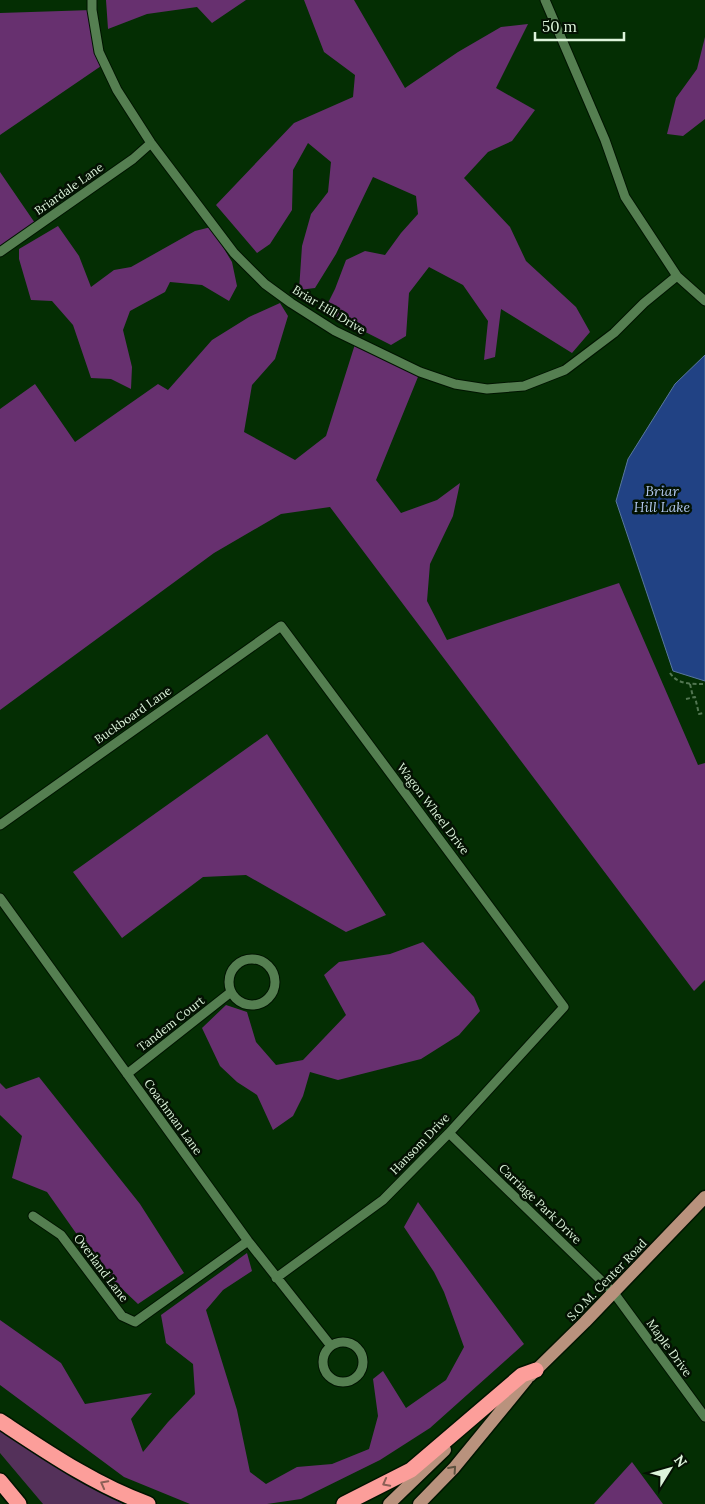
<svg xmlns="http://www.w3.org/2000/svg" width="705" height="1504" font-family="Lora,serif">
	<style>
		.green { fill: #54315a }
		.forest { fill: #67306f }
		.water { fill: #214284; stroke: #59779e }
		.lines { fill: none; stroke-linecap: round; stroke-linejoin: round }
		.street-casing { stroke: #001400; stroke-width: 11 }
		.primary-casing { stroke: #001400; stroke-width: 15 }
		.highway-casing { stroke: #001400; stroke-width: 18 }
		.path { stroke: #527651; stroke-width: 2; stroke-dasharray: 4 2.5; stroke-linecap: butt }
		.street { stroke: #557f51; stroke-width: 9 }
		.primary { stroke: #b9927d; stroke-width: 12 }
		.highway { stroke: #fc9e9a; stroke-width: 15 }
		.oneway { stroke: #5e5240 }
		.oneway2 { stroke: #8c5f56 }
		.labels { text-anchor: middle; stroke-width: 5; stroke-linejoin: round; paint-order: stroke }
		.street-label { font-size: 12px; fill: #ddf4db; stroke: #041203 }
		.water-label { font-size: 14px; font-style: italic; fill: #b1c6ec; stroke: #041203 }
	</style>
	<rect width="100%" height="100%" fill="#042e03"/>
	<path class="green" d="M0,1428L43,1459L123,1504H43L0,1453Z"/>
	<path class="forest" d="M106,0H246L212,23L197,7L147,14L108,29Z
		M304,0H354L405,88L458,52L501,27L528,24L496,88L535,110L512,141L488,152L464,178L510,227L526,261L576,307L590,332L572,353L501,309L495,357L484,360L488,321L463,285L429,267L409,293L406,336L391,345L324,311L335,289L346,260L365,251L385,255L401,233L418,214L416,196L373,177L336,254L315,288L299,290L302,246L311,214L328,192L331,162L308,143L293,170L292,210L270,244L257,253L216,205L294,123L353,97L355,75L324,52Z
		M92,10L104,64L0,135V13Z
		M705,37V119L683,136L667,134L676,98L697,69Z
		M0,172L37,226L0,252Z
		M58,226L79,256L91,287L114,270L131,267L195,231L211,227L232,262L237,286L229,301L202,285L170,282L165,292L130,311L123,330L132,367L131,389L111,379L91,378L73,325L52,301L31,300L19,259V249Z
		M280,303L288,316L275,359L252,385L244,432L295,460L326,436L356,341L420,372L376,480L401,513L437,500L460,483L453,516L430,564L427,601L447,640L619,583L698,765L705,763V980L694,991L330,507L281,514L214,553L0,710V409L35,384L75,442L158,384L168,390L212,340L249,317Z
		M267,734L386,915L346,932L246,875L203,877L122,938L73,872Z
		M423,942L474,997L480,1011L459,1035L421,1059L338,1080L310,1072L303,1096L293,1116L273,1130L257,1095L237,1082L220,1066L202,1028L226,1005L247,1012L256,1042L276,1065L303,1060L346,1015L324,975L339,962L390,954Z
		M39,1077L140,1204L184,1273L138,1304L102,1270L47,1192L12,1178L22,1136L0,1115V1083L6,1089Z
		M418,1202L524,1344L430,1428L380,1460L301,1499L267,1504H190L124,1477L0,1385V1320L61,1363L85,1404L152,1393L131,1419L143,1452L168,1422L195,1394L193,1364L166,1343L161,1315L247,1253L252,1271L223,1290L206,1310L237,1410L250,1472L266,1484L297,1467L332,1464L369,1449L378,1416L373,1379L383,1371L406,1408L446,1380L464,1347L444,1292L434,1272L404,1227Z
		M632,1462L663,1504H594Z"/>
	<path class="water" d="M705,355V681L673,671L616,501L628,459L675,384Z"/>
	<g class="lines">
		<defs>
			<path id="street" d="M92,0V10L99,52L117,90L151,143L234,253L265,284L291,303L335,331L420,372L455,384L487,389L524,386L565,370L614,333L644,303L677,276
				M545,0L605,140L625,197L677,276L705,301
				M0,252L133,159L151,143
				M0,825L281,626L564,1007L449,1133L383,1200L276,1278
				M0,898L248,1241L331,1346
				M229 982a23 23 0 1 1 46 0a23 23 0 1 1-46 0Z
				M127,1074L231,992
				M449,1133L614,1293L705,1417
				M33,1216L61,1235L122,1316L135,1322L248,1241
				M323 1362a20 20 0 1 1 40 0a20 20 0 1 1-40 0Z"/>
			<path id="primary" d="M530,1376L585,1322L705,1197
				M389,1504L445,1450
				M419,1504L454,1468L527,1379"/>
			<path id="highway" d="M0,1421C47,1452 95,1485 148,1504
				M0,1481L19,1504
				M344,1504L411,1470L522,1375L536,1370"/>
		</defs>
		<use href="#street" class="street-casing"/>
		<use href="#primary" class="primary-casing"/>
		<use href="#highway" class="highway-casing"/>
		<path class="path" d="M670,673C678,685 692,684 705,684
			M690,684L693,697
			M686,699L695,697L699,714L704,713"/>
		<use href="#street" class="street"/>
		<use href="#primary" class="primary"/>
		<use href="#highway" class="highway"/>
	</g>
	<defs><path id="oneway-chevron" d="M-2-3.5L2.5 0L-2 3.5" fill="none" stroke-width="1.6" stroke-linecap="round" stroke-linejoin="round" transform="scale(1.25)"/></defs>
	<use class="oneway" href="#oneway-chevron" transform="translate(453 1469) rotate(-48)"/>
	<g class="oneway2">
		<use href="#oneway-chevron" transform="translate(386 1483) rotate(152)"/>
		<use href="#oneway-chevron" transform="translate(104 1484) rotate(-152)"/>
	</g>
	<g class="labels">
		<g class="street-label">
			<text transform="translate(69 189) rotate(-35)" y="4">Briardale Lane</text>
			<text transform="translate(329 310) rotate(31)" y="4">Briar Hill Drive</text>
			<text transform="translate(133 715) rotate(-35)" y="4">Buckboard Lane</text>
			<text transform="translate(433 809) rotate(53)" y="4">Wagon Wheel Drive</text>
			<text transform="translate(171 1024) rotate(-38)" y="4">Tandem Court</text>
			<text transform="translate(173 1117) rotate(54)" y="4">Coachman Lane</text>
			<text transform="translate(420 1144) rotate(-46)" y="4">Hansom Drive</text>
			<text transform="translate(540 1204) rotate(44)" y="4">Carriage Park Drive</text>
			<text transform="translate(101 1268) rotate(53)" y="4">Overland Lane</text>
			<text transform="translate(607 1280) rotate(-46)" y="4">S.O.M. Center Road</text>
			<text transform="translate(669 1348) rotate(54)" y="4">Maple Drive</text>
		</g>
		<g class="water-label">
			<text x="662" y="496">Briar<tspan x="662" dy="16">Hill Lake</tspan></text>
		</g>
	</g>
	<g transform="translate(670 1469) rotate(53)" stroke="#041203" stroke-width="4" paint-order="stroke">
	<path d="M0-4L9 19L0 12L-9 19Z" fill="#ddf4db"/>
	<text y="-8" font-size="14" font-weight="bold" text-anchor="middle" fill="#ddf4db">N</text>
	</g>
	<path d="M535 32v8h89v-8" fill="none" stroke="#ddf4db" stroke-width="2.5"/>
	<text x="542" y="32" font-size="15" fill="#ddf4db" stroke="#041203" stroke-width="4" paint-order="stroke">50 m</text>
</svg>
